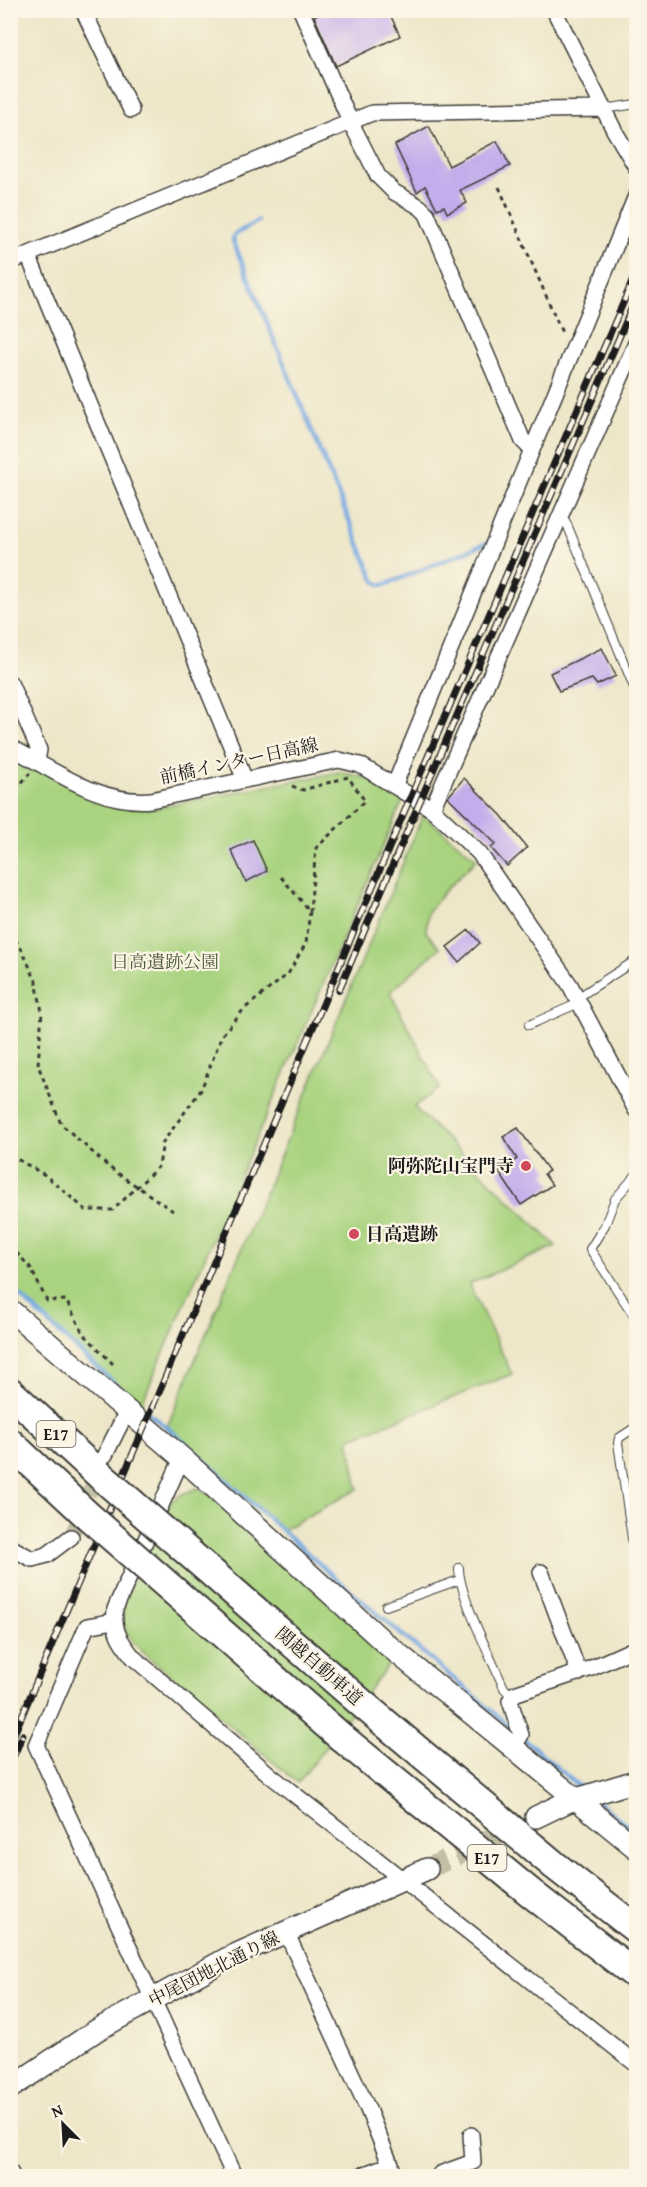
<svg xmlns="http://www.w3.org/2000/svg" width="647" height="2187" font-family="'Gentium Book Plus','Noto Serif JP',serif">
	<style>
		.green { fill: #a9d37f; stroke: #62784e; stroke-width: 1.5 }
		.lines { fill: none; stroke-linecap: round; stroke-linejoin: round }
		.stream { stroke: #73a7e0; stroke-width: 4.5 }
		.building { fill: #c5adeb }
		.street-tunnel { stroke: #c3bea6; stroke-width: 15; stroke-dasharray: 15 8; stroke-linecap: butt }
		.secondary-tunnel { stroke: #c3bea6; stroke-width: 21; stroke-dasharray: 21 10; stroke-linecap: butt }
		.lane-casing { stroke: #3b3a36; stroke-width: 10 }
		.street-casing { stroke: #3b3a36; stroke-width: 18 }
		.secondary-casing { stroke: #3b3a36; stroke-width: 24 }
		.highway-casing { stroke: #3b3a36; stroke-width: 32 }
		.path { stroke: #3b3a36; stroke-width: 3; stroke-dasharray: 4.5 4.5; stroke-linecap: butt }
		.lane { stroke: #fff; stroke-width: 8 }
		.street { stroke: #fff; stroke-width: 15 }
		.secondary { stroke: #fff; stroke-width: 21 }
		.highway { stroke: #fff; stroke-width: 28 }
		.rail-casing { stroke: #1c1c1c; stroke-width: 7 }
		.rail { stroke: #fcf5e5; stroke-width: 4.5; stroke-dasharray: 14; stroke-linecap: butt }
		.highway-bridge-casing { stroke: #3b3a36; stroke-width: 32; stroke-linecap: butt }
		.highway-bridge { stroke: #fff; stroke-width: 28 }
		.poi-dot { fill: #d1495b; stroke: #fcf5e5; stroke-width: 2 }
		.labels { text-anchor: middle; stroke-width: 4.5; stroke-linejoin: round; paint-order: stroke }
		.shield { fill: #fcf5e5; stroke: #5f5d58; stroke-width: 1.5 }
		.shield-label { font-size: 16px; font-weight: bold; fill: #1c1c1c }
		.street-label { font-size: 18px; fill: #1c1c1c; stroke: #fcf5e5 }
		.park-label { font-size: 18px; fill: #4d5c3f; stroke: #fcf5e5 }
		.poi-label { font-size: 18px; font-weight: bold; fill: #1c1c1c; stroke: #fcf5e5; text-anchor: end }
	</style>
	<rect width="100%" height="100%" fill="#fcf5e5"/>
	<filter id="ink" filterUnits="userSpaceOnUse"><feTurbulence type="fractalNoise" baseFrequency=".0167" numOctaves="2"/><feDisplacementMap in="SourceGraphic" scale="12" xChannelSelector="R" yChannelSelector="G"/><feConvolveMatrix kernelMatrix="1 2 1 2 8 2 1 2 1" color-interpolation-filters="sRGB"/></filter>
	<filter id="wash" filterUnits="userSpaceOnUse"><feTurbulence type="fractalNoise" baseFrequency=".008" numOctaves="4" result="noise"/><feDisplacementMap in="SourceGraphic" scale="24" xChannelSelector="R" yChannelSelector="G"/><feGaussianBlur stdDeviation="1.35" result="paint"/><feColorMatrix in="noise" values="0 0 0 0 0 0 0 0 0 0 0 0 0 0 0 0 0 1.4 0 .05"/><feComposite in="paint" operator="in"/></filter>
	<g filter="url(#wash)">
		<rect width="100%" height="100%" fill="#ede6c8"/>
		<path class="green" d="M10,754L109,806L155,808L340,772L371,779L403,800L140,1407L11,1287Z
			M423,815L477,859L443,893L428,912L426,932L440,948L390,992L440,1088L414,1107L556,1246L469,1284L512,1374L349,1439L358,1489L282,1530L167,1427Z
			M198,1488L212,1496L392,1660L298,1783L145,1654C135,1645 124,1634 122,1620C119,1600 159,1525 170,1503L182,1494Z"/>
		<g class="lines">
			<path class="stream" d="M258,221L234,235L233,241L374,580L380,585L387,584L489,542
				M10,1287L140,1407L167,1427L333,1576L515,1731
				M524,1739L583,1790
				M597,1801L636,1833"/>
		</g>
		<g id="blocks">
			<path class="building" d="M325,10H388L400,36L336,66L314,16Z
				M429,126L449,166L497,141L510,166L460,190L467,203L447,213L444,206L437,209L425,186L417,192L395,145Z
				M602,648L616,676L597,685L592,679L559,691L550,673Z
				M464,778L501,815L527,848L507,866L491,848L496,844L448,797Z
				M253,840L267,871L246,882L231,850Z
				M469,930L480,943L459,962L447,947Z
				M518,1128L549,1171L544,1174L552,1185L521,1205L498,1171L517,1159L503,1137Z"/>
		</g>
	</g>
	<g filter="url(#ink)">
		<use href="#blocks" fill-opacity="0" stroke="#3b3a36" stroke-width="1.5"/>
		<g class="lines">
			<path class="street-tunnel" d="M71,1537L99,1469"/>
			<path class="secondary-tunnel" d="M427,1869L522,1824"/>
			<defs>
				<path id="lane" d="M604,109L636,104
					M560,516L566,522L636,692
					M577,998L636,960
					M529,1025L579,1003
					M636,1175L615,1199L605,1225L590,1249L636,1319
					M636,1427L619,1438L618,1443L636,1565
					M459,1568C459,1595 492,1660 504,1688L511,1696
					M386,1606L459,1580"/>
				<path id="street" d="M83,10L131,110
					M301,10L350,121L378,176L394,192L420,207L427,214L523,441L531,449
					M554,10L614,130L636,167
					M28,255L245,780
					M10,262L372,113L604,109
					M10,683L39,750L37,761
					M10,747C54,770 100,805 151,800L339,760L360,765L432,809L479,853L570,985L636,1110
					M395,784L636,196
					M432,809L636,343
					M105,1455L127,1411
					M182,1458L115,1609C113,1631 120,1641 134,1658L270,1775L636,2064
					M10,1547L32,1559L47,1555L71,1537
					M541,1572L579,1673
					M114,1621L87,1626L36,1745L234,2176
					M514,1746L521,1735L510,1701L514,1694L589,1669L636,1648
					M286,1932L367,2107L395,2176
					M10,2172L12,2176
					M360,2176L391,2164
					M441,2176L440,2174L473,2162L471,2135"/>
				<path id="secondary" d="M10,1310L182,1458L385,1643L636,1848
					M536,1817L567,1802L636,1781
					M10,2088L97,2030L228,1958L427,1869"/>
				<path id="highway" d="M10,1392L102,1477
					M10,1443L86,1514
					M366,1707L554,1865L636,1929
					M341,1737L532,1894L636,1975"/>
			</defs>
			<use href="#lane" class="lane-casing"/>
			<use href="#street" class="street-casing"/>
			<use href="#secondary" class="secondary-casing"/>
			<use href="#highway" class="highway-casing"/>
			<path class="path" d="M499,187L563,335
				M292,786L303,790L348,777L365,801L316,848L310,911
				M10,796L30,773
				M10,932L21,948L36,981L42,1012L38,1065L61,1124L110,1168L173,1211
				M10,1155L45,1175L86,1210H113L159,1166L163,1142L201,1090L222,1035L244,1009L288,974L306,943L310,911L280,876
				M10,1246L30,1267L47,1301L66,1300L83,1333L113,1364"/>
			<use href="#lane" class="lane"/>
			<use href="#street" class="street"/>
			<use href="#secondary" class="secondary"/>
			<use href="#highway" class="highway"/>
			<defs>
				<path id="rail" d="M339,990L636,298
					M10,1744L411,796L636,273
					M10,1764L23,1735"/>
			</defs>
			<use href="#rail" class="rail-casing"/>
			<use href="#rail" class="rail"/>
			<defs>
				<path id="highway-bridge" d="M102,1477L366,1707
					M86,1514L341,1737"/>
			</defs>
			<use href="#highway-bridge" class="highway-bridge-casing"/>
			<use href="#highway-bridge" class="highway-bridge"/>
		</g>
	</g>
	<g class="poi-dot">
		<circle cx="526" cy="1166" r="6"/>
		<circle cx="354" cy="1234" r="6"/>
	</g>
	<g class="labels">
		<g class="shield">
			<rect x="36.5" y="1421" width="39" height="26" rx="4.5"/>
			<rect x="467.5" y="1845" width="39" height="26" rx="4.5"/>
		</g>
		<g class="shield-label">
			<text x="56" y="1440">E17</text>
			<text x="487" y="1864">E17</text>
		</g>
		<g class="street-label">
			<text transform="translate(239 761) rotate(-12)" y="6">前橋インター日高線</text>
			<text transform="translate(319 1666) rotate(41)" y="6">関越自動車道</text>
			<text transform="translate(214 1969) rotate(-27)" y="6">中尾団地北通り線</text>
		</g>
		<g class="park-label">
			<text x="165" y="968">日高遺跡公園</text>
		</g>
		<g class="poi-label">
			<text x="514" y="1172">阿弥陀山宝門寺</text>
			<text x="366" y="1240" text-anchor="start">日高遺跡</text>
		</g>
	</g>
	<rect width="647" height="2187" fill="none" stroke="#fcf5e5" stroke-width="36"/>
	<g transform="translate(63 2124) rotate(336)" stroke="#fcf5e5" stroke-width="4.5" paint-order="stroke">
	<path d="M0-4.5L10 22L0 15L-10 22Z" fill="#1c1c1c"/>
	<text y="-9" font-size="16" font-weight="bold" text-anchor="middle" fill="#1c1c1c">N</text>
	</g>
</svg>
